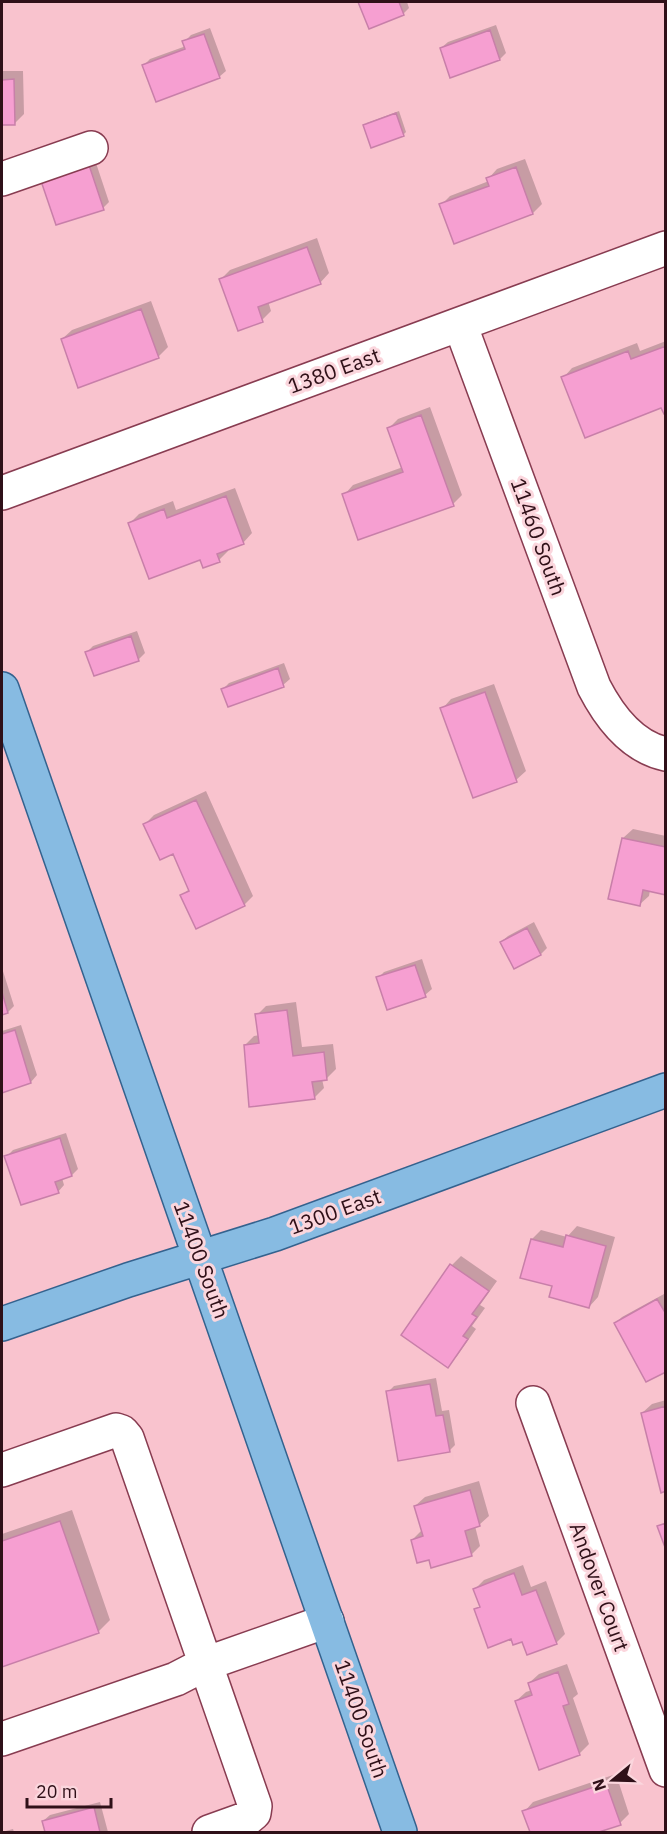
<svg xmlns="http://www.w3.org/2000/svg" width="667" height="1834" font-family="'IBM Plex Sans',sans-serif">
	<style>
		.shadow { fill: #0003 }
		.building { fill: #f69fd1; stroke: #c87fa9; stroke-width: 1.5 }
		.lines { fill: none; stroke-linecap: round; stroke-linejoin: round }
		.minor-casing { stroke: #883c51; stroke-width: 36 }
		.major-casing { stroke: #34628e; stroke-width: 36 }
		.minor { stroke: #fff; stroke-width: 33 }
		.major { stroke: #87bbe2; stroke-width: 33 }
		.labels { text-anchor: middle; stroke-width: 6; stroke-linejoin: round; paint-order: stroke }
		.street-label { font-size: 21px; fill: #2f1018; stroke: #fbd6dd }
	</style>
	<rect width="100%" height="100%" fill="#f9c3ce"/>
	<path class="shadow" d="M360,2H407L409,8L403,14L370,27Z
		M496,25L506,53L500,59L451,76L441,48L448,42Z
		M210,28L226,71L219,77L144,65L150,59L186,46L184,42L191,35Z
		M2,71H23L24,114L15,123L2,124Z
		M399,111L406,132L404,134L372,146L364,126L367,123Z
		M525,159L542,204L533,213L441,205L450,196L489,181L488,179L497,169Z
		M95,160L109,202L103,208L43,182Z
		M317,238L329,273L320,283L268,301L271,311L262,320L221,279L230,270Z
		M151,301L168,347L158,357L62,339L72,330Z
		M666,341V412L662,407L563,378L572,368L637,343L640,351Z
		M430,407L462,495L453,504L344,495L353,485L403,467L389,428L398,419Z
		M235,488L252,533L243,543L227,548L228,551L219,560L201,558L130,523L139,514L173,501L176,510Z
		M137,631L145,653L139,659L95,674L87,652L93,646Z
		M284,663L290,679L283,685L223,689L229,683Z
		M494,684L526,771L516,780L442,709L451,699Z
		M206,791L253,896L244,905L182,896L190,888L173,852L145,824L154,815Z
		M633,829L666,836V893L650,890L649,896L639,905L623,838Z
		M534,922L547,948L541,954L514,967L501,942L508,936Z
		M422,959L432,989L425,995L387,1008L378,978L384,972Z
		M2,968L14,1006L8,1012L2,1014Z
		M296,1002L302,1047L333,1044L336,1069L327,1078L322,1079L324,1088L314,1098L245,1045L254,1036L260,1035L257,1015L266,1006Z
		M21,1025L37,1075L31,1082L2,1091V1031Z
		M66,1133L78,1169L72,1175L62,1178L64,1185L58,1192L6,1157L13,1150Z
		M577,1226L615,1237L598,1297L589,1307L554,1285L532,1239L541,1230L567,1237Z
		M461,1256L497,1281L480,1305L485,1308L472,1326L476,1329L457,1356L448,1366L403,1335L452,1265Z
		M664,1294L666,1297V1370L616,1323L622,1317Z
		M436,1378L442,1411L449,1410L455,1445L449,1451L388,1392L394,1386Z
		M666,1400V1490L642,1413L652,1404Z
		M479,1481L489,1516L479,1525L475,1526L480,1546L471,1555L430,1558L412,1540L422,1530L415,1506L425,1497Z
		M72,1510L110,1620L98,1632L2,1665V1534Z
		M523,1565L531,1587L546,1581L565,1634L556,1643L512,1637L476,1610L481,1605L475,1589L484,1580Z
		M567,1664L578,1694L573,1698L589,1744L579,1754L516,1701L526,1692L532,1690L529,1683L539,1674Z
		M616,1774L629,1814L620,1823L594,1832H531L524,1812L533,1802Z
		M100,1802L108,1832H46L43,1821L50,1815Z
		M13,1829L14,1832H2Z"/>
	<path class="building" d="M358,2H399L404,15L369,29Z
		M490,30L500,60L450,78L440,48Z
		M204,34L220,78L156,102L142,65L185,49L182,41Z
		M14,79L15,125H2V80Z
		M396,113L404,136L371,148L363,125Z
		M89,165L104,210L56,225L41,181Z
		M516,167L533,214L454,244L439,204L489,186L486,178Z
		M307,247L321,284L258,307L263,322L238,331L219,279Z
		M141,309L159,358L78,388L61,339Z
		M666,346V413L664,414L661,408L585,438L561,377L628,351L631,359Z
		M421,415L454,506L358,540L342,494L403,472L387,428Z
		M226,496L244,544L217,554L220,562L203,568L200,560L149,579L128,523L164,509L167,518Z
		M131,636L139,661L94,676L85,652Z
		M278,668L284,687L228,707L221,689Z
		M485,692L517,782L473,798L440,708Z
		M196,800L245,906L196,929L180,895L189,891L173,854L160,860L143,824Z
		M622,838L666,847V895L643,890L640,906L608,899Z
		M527,928L541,955L514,969L500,942Z
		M415,965L426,997L387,1010L376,977Z
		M2,992L8,1013L2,1015Z
		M287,1010L293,1056L324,1052L327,1080L312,1082L315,1099L249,1107L244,1045L259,1043L255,1014Z
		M15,1030L31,1083L2,1093V1034Z
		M60,1138L72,1176L55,1182L59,1193L21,1205L4,1156Z
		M566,1235L606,1246L589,1308L549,1297L552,1286L520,1278L531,1239L563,1247Z
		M450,1264L489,1291L472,1314L477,1317L463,1336L468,1339L448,1368L401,1335Z
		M657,1299L666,1314V1372L646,1382L614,1323Z
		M430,1384L436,1416L443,1415L450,1452L398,1461L386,1391Z
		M666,1406V1491L661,1493L641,1413Z
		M470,1490L480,1526L465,1531L472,1556L431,1568L429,1560L417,1563L411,1540L423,1536L414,1506Z
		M60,1521L99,1633L2,1667V1541Z
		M666,1523V1550L657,1526Z
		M514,1573L522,1595L536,1590L557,1644L527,1655L522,1642L513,1645L511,1639L488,1648L474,1609L480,1607L473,1589Z
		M558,1672L569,1704L563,1706L580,1755L539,1770L515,1701L532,1695L528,1683Z
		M606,1783L621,1825L599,1832H530L522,1811Z
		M94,1807L100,1832H45L42,1821Z"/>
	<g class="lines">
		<defs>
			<path id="minor" d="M2,179L91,148
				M460,324L594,687C609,716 632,747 666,754
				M2,493L666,248
				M533,1403L666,1770
				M2,1470L116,1430L122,1432L127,1438L255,1806L254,1813L248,1818L209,1832
				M2,1739L176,1679L205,1664L327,1621"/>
			<path id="major" d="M2,689C134,1070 268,1451 400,1832
				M2,1324L128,1280L275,1234L666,1090"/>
		</defs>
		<use href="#minor" class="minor-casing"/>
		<use href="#major" class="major-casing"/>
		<use href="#minor" class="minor"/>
		<use href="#major" class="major"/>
	</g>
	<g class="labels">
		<g class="street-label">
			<text transform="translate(334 371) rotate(-20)" y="7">1380 East</text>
			<text transform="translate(538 537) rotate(70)" y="7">11460 South</text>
			<text transform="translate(335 1212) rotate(-20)" y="7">1300 East</text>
			<text transform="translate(201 1260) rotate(70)" y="7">11400 South</text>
			<text transform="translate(599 1587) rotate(70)" y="7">Andover Court</text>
			<text transform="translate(361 1719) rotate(71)" y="7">11400 South</text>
		</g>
	</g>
	<rect width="667" height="1834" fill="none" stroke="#2f1018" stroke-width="6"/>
	<g transform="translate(613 1780) rotate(251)" stroke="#fbd6dd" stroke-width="4.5" paint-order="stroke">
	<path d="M0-4.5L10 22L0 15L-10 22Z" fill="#2f1018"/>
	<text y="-9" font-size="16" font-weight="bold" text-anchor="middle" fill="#2f1018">N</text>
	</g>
	<path d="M27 1798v9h84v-9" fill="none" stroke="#2f1018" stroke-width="3"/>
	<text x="36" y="1798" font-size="18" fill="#2f1018" stroke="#fbd6dd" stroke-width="4.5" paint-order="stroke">20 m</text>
</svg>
